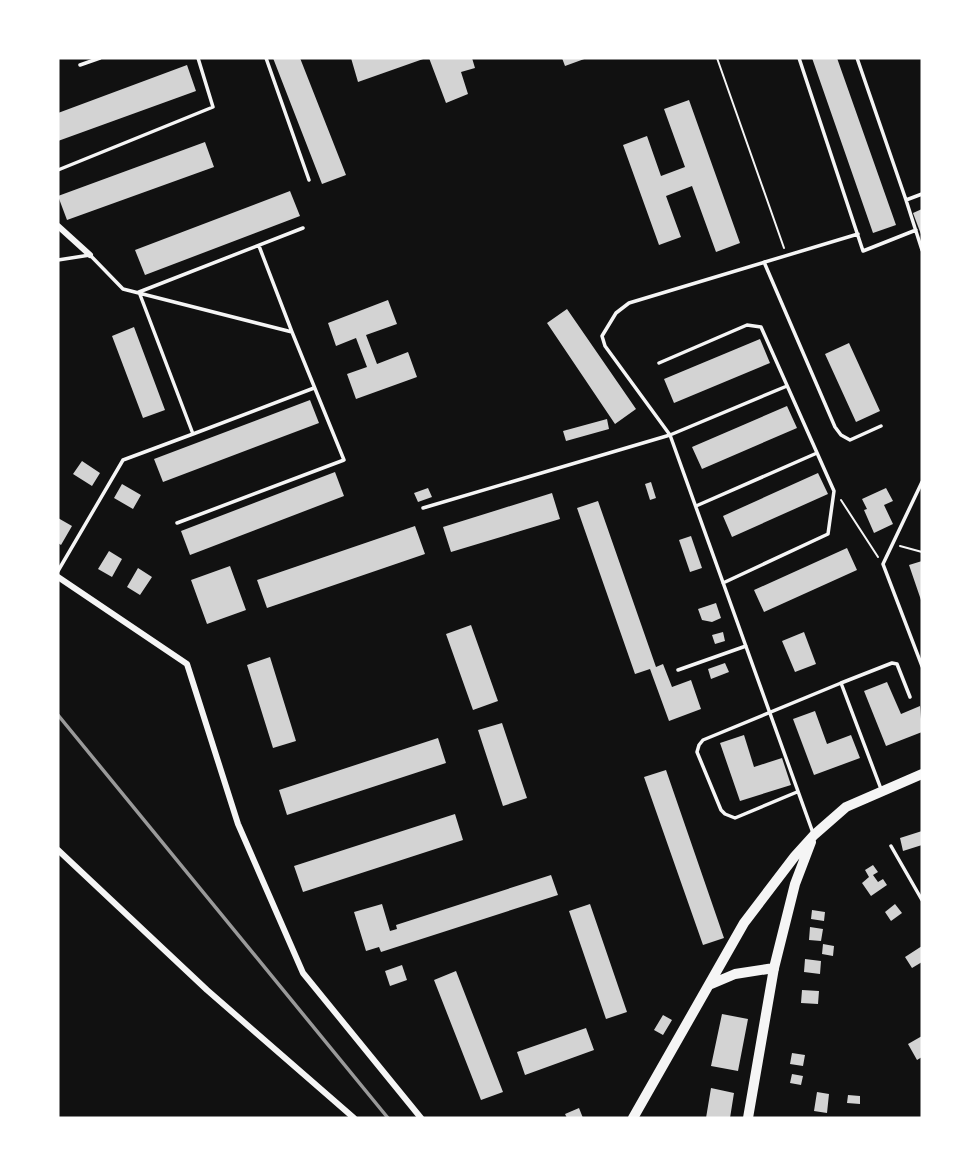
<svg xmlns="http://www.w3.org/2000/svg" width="980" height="1176" font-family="Mulish,sans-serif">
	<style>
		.building { fill: #d3d3d3 }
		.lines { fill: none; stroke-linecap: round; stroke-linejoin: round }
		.path { stroke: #f5f5f5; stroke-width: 2 }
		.service { stroke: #f5f5f5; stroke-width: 3.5 }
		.minor { stroke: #f5f5f5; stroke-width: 6 }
		.secondary { stroke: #f5f5f5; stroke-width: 10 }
		.primary { stroke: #f5f5f5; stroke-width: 10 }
		.rail { stroke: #9a9a9a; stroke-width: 3.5 }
	</style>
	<rect width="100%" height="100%" fill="#111"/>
	<path class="building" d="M273,58H300L346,175L322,184Z
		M351,58H426L358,82Z
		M429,58H472L475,68L461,72L468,94L446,103Z
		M562,58H587L565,66Z
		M812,58H837L896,225L873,233Z
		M187,65L196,91L58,141V113Z
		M689,100L740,243L716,252L692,186L666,196L681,237L659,245L623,145L647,136L661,176L685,167L664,109Z
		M205,142L214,167L67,220L58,196Z
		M290,191L300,216L145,275L135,250Z
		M922,209V237L913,213Z
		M388,300L397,324L366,335L377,364L408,352L417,377L356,399L347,374L367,367L356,338L336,346L328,323Z
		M567,309L636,409L615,424L547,323Z
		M134,327L165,410L143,418L112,336Z
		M760,339L770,363L674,403L664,379Z
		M849,343L880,411L856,422L825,354Z
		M310,400L319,423L163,482L154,459Z
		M787,406L797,428L702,469L692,447Z
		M607,419L609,429L566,441L563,431Z
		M82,461L100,473L92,486L73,474Z
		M335,472L344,496L190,555L181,531Z
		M818,473L828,494L732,537L723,516Z
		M651,482L656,498L650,500L645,484Z
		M122,484L141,495L133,509L114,498Z
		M428,488L432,497L418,502L414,493Z
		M886,488L893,501L884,505L893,524L874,533L864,510L867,509L862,499Z
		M552,493L560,519L451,552L443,527Z
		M598,501L656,667L663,664L672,687L691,680L701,709L669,721L650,669L635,674L577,508Z
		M58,518L72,526L61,545L58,543Z
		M415,526L425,554L267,608L257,580Z
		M691,536L702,568L690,572L679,540Z
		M847,548L857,570L764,612L754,590Z
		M109,551L122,559L112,577L98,569Z
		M922,561V603L909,565Z
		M230,566L246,610L207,624L191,580Z
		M138,568L152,577L140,595L127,587Z
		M716,603L721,618L712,622L702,620L698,609Z
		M471,625L498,701L473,710L446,634Z
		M723,632L725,641L715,644L712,635Z
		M804,632L816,664L795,672L782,641Z
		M270,657L296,741L273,748L247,665Z
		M725,663L729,672L711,679L708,669Z
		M887,682L901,714L920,706L922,732L886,746L864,691Z
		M815,711L827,744L851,735L860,758L814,775L793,719Z
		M502,723L527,798L503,806L478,730Z
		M744,735L754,767L782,758L791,785L740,801L720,743Z
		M438,738L446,763L287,815L279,790Z
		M666,770L724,938L703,945L644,777Z
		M455,814L463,840L303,892L294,866Z
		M922,831V845L903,851L900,838Z
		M873,865L878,872L873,875L878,882L883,879L887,885L871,896L862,883L869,877L865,870Z
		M551,875L558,895L381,952L379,947L366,951L354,912L382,904L390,931L397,929L396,925Z
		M590,904L627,1012L606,1019L569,911Z
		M895,904L902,913L891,921L885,912Z
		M812,910L825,912L824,921L811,919Z
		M810,927L823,929L821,941L809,940Z
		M823,944L834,946L833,956L822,954Z
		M922,946V962L912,968L905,957Z
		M805,959L821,961L820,974L804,972Z
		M402,965L407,980L390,986L385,971Z
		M456,971L503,1092L481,1100L434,980Z
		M802,990L819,991L818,1004L801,1003Z
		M722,1014L748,1019L738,1071L711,1066Z
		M663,1015L672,1020L663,1035L654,1030Z
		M586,1028L594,1050L525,1075L517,1052Z
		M922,1036V1057L917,1060L908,1044Z
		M792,1053L805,1055L803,1066L790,1064Z
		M792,1074L803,1076L801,1085L790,1083Z
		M711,1088L734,1093L730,1118H706Z
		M817,1092L829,1094L827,1113L814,1111Z
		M848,1095L860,1096V1104L847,1103Z
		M579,1108L583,1118H567L565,1114Z"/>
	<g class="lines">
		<path class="path" d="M717,58L784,248
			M841,500L878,557
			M900,546L922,552"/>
		<path class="service" d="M266,58L309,180
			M799,58L863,251L916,230
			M857,58L906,200
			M80,65L100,58
			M58,170L213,107L198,58
			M922,194L906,200L922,250
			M259,246L292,332
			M58,260L90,255L123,289L292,332L344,460L177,523
			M764,262L835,427L841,435L850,440L881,426
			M659,363L747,325L761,327L834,491L828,534L723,583
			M787,386L670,435L605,346L602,336L616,313L629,303L858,234
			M193,434L314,388
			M922,482L883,564L922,666
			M696,506L817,453
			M423,508L670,435L813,833
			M58,571L123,460L193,434L139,292L303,228
			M678,670L746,646
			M841,683L892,663L897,664L910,697
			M797,792L735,818L725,814L721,810L697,752L699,745L703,740L841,683L881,789
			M891,846L922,900"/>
		<path class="minor" d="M58,226L90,255
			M58,577L187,664L238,824L303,973L421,1118
			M58,850L207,990L354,1118"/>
		<path class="secondary" d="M748,1118L774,968"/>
		<path class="primary" d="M709,985L735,974L774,968L795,884L811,842
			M633,1118L744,923L795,856L814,835L846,807L922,774"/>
		<path class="rail" d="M58,715L388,1118"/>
	</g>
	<rect width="980" height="1176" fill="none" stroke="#ffffff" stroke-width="119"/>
</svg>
